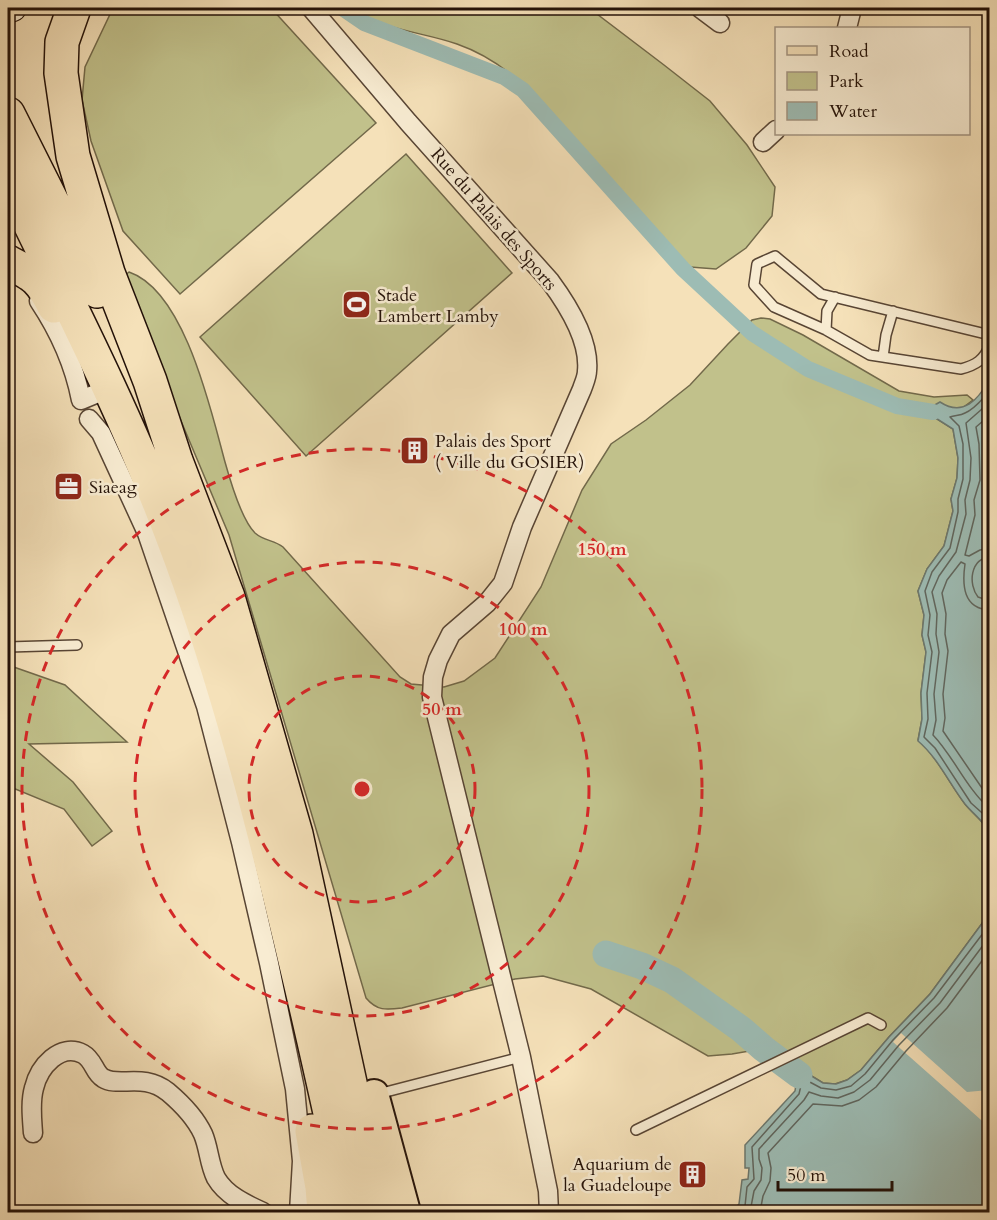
<svg xmlns="http://www.w3.org/2000/svg" width="997" height="1220" font-family="Cardo,serif">
	<style>
		.green { fill: #c1c18b; stroke: #72694a; stroke-width: 1.5 }
		.water { fill: #9dbcb4; stroke: #6c786f; stroke-width: 1.5 }
		.pier { fill: #f5e1b9 }
		.lines { fill: none; stroke-linecap: round; stroke-linejoin: round }
		.shore { stroke: #60665e; stroke-width: 1.5 }
		.canal { stroke: #9dbcb4; stroke-width: 16 }
		.river { stroke: #9dbcb4; stroke-width: 27 }
		.lane-casing { stroke: #584534; stroke-width: 12 }
		.street-casing { stroke: #584534; stroke-width: 21 }
		.secondary-casing { stroke: #231108; stroke-width: 28 }
		.primary-casing { stroke: #231108; stroke-width: 32 }
		.highway-casing { stroke: #231108; stroke-width: 36 }
		.lane { stroke: #f8ecd2; stroke-width: 9 }
		.street { stroke: #f8ecd2; stroke-width: 18 }
		.secondary { stroke: #f8ecd2; stroke-width: 26 }
		.primary { stroke: #f5e1b9; stroke-width: 28 }
		.highway { stroke: #f5e1b9; stroke-width: 33 }
		.ring { fill: none; stroke: #d62828; stroke-width: 3; stroke-dasharray: 10 8 }
		.labels { text-anchor: middle; stroke-width: 5; stroke-linejoin: round; paint-order: stroke }
		.street-label { font-size: 18px; fill: #231108; stroke: #f8ecd2 }
		.poi-label { font-size: 18px; fill: #231108; stroke: #f8ecd2; text-anchor: start }
		.centre { fill: #d62828; stroke: #f8ecd2; stroke-width: 3 }
		.ring-label { font-size: 18px; text-anchor: middle; font-weight: bold; fill: #d62828; stroke: #f8ecd2; stroke-width: 5; stroke-linejoin: round; paint-order: stroke }
	</style>
	<rect width="100%" height="100%" fill="#f5e1b9"/>
	<filter id="stains"><feTurbulence type="fractalNoise" baseFrequency=".00333" numOctaves="4"/><feColorMatrix values="0 0 0 0 .2 0 0 0 0 .09 0 0 0 0 .02 0 0 0 .5 -.17"/></filter>
	<radialGradient id="worn" r=".72"><stop offset=".6" stop-color="#630" stop-opacity="0"/><stop offset="1" stop-color="#630" stop-opacity=".3"/></radialGradient>
	<path class="green" d="M113,8H271L376,123L180,294L123,231L91,141L82,100L85,67Z
		M353,8H589L664,65L710,101L747,145L775,187L772,216L746,248L716,269L690,267L672,255L517,79C499,64 480,52 457,44C423,32 381,30 353,8Z
		M406,154L512,273L306,456L200,337Z
		M129,272C185,291 211,411 225,462C230,480 242,520 255,533C264,541 274,540 283,547L400,677L411,684L444,687L464,681L495,658L541,587L582,490L611,444L646,420L690,385L728,344L752,320L761,318L770,319L803,335L899,391L934,397L967,395L973,400L961,409H950L934,417L953,429L958,458L957,478L951,499L953,511L944,546L927,569L918,591L924,615L922,635L926,652L921,693L922,719L918,740C938,758 949,783 965,804C973,814 983,820 989,832V914L930,994L889,1037L861,1070L847,1080L835,1084L823,1083L810,1075L778,1049L767,1048L732,1054L708,1056L591,989L543,976L515,979L402,1008C386,1010 377,1011 366,998L229,535L152,352L123,277Z
		M8,665L65,685L127,742L29,744L73,782L112,831L92,846L64,809L8,786Z"/>
	<path class="water" d="M989,380L990,556L985,584L990,593L989,832C983,820 973,814 965,804C949,783 938,758 918,741L922,719L921,693L926,652L922,635L924,615L918,591L927,569L944,546L953,511L951,499L957,478L958,458L953,429L934,417L933,406L940,402C963,417 978,400 989,380Z
		M989,914V1212H732L739,1204L742,1180L748,1179L749,1168H745V1145L795,1091L796,1084L793,1079L805,1072L823,1083L836,1084L847,1080L861,1070L889,1037L930,994Z"/>
	<path class="pier" d="M901,1033L967,1092L989,1090V1127L893,1042Z"/>
	<g class="lines">
		<path class="shore" d="M990,391C982,399 975,409 965,413C960,416 955,415 950,417L959,426L963,444V479L958,499V512L950,548L932,572L925,591L930,615L928,635L932,652L927,693L928,719L924,737L935,748L971,803L990,820
			M990,402L966,423L971,458L970,480L965,500L966,514L956,552L939,576L932,592L937,614L936,634L939,652L934,694L936,720L933,735C954,757 966,788 990,809
			M990,415L976,427L979,444L980,480L974,500L975,515L965,555L969,556L980,550L990,548
			M990,557C970,559 968,584 978,597L990,601
			M990,610C963,609 962,585 965,564L961,562L947,580L942,593L946,614L945,634L948,651L943,694L945,718L943,731L984,791L990,797
			M740,1212L745,1206L747,1187L754,1179L752,1147L799,1094L802,1081L806,1080L821,1088L836,1090L851,1086L865,1074L893,1040L934,998L990,924
			M750,1212L754,1191L761,1180L762,1168L759,1159V1149L804,1100L809,1092L821,1096L838,1098L854,1092L870,1080L899,1045L940,1003L990,936
			M760,1212L763,1196L770,1181L771,1168L768,1153L813,1104L842,1106L859,1100L876,1087L906,1051L947,1008L990,950"/>
		<path class="canal" d="M342,8L364,23L504,77L523,90L683,269L752,333L808,369L897,406L933,412"/>
		<path class="river" d="M606,954L642,966L672,980L741,1029L764,1049L799,1075"/>
		<defs>
			<path id="lane" d="M826,330L827,311L835,297
				M990,335L821,294L775,256L757,264L754,285L774,307L826,330L870,355L961,369C976,365 984,360 990,345
				M883,357L886,335L893,311
				M8,647L77,645
				M378,1094L521,1057
				M636,1130L868,1018L881,1025"/>
			<path id="street" d="M311,8L408,122L550,281C567,304 590,341 587,371C587,377 584,383 582,389L522,527L503,583L487,603L451,634L438,660L433,677L432,697L521,1057L548,1191L549,1212
				M700,8L720,23
				M847,28L852,8
				M763,142L776,130
				M39,301C59,331 74,364 81,400L98,393
				M89,419L101,433L147,533L206,706L241,842L269,963L295,1089L302,1161L299,1212
				M33,1133C32,1118 30,1102 34,1088C39,1067 60,1042 83,1054C94,1060 94,1073 103,1078C119,1088 143,1072 168,1092C181,1103 196,1119 203,1134C209,1148 209,1164 216,1178C226,1195 245,1204 263,1212"/>
			<path id="secondary" d="M8,10L13,8"/>
			<path id="primary" d="M374,1094L406,1212"/>
			<path id="highway" d="M74,8L62,42L61,73L73,156L108,273L150,381L176,461L228,597L296,834L370,1175L375,1212
				M8,114L97,291
				M8,179C65,296 125,412 171,533C217,653 251,777 281,902C306,1005 330,1108 351,1212
				M8,262C35,276 40,278 54,306
				M312,1131L322,1187L324,1212"/>
		</defs>
		<use href="#lane" class="lane-casing"/>
		<use href="#street" class="street-casing"/>
		<use href="#secondary" class="secondary-casing"/>
		<use href="#primary" class="primary-casing"/>
		<use href="#highway" class="highway-casing"/>
		<use href="#lane" class="lane"/>
		<use href="#street" class="street"/>
		<use href="#secondary" class="secondary"/>
		<use href="#primary" class="primary"/>
		<use href="#highway" class="highway"/>
	</g>
	<g class="ring">
		<circle cx="362" cy="789" r="113"/>
		<circle cx="362" cy="789" r="227"/>
		<circle cx="362" cy="789" r="340"/>
	</g>
	<defs>
		<symbol id="stadium-square" viewBox="-11 -11 22 22"><rect x="-9" y="-9" width="18" height="18" rx="4" fill="#8f2418" stroke="#f8ecd2"/><path d="M0-5a6.5 5 0 1 0 0 10a6.5 5 0 1 0 0-10ZM-3.5-1.8h7v3.6h-7Z" fill="#fff"/></symbol>
		<symbol id="building-square" viewBox="-11 -11 22 22"><rect x="-9" y="-9" width="18" height="18" rx="4" fill="#8f2418" stroke="#f8ecd2"/><path d="M-4-6H4V6H1V3H-1V6H-4ZM-2.5-4.3h1.7v1.8h-1.7ZM.8-4.3h1.7v1.8H.8ZM-2.5-1h1.7V.8h-1.7ZM.8-1h1.7V.8H.8Z" fill="#fff"/></symbol>
		<symbol id="office-square" viewBox="-11 -11 22 22"><rect x="-9" y="-9" width="18" height="18" rx="4" fill="#8f2418" stroke="#f8ecd2"/><path d="M-6-3h4V-5.5h4V-3h4V5H-6ZM-1-4.5V-3h2v-1.5ZM-6 0V1H6V0Z" fill="#fff"/></symbol>
	</defs>
	<g fill-rule="evenodd">
		<use href="#stadium-square" x="340" y="288" width="33" height="33"/>
		<use href="#building-square" x="398" y="434" width="33" height="33"/>
		<use href="#office-square" x="52" y="470" width="33" height="33"/>
		<use href="#building-square" x="676" y="1158" width="33" height="33"/>
	</g>
	<g class="labels">
		<g class="street-label">
			<text transform="translate(494 219) rotate(49)" y="6">Rue du Palais des Sports</text>
		</g>
		<g class="poi-label">
			<text x="377" y="301">Stade<tspan x="377" dy="21">Lambert Lamby</tspan></text>
			<text x="435" y="447">Palais des Sport<tspan x="435" dy="21">( Ville du GOSIER)</tspan></text>
			<text x="89" y="493">Siaeag</text>
			<text x="672" y="1170" text-anchor="end">Aquarium de<tspan x="672" dy="21">la Guadeloupe</tspan></text>
		</g>
	</g>
	<circle cx="362" cy="789" r="9" class="centre"/>
	<g class="ring-label">
		<text x="602" y="555">150 m</text>
		<text x="523" y="635">100 m</text>
		<text x="442" y="715">50 m</text>
	</g>
	<rect width="997" height="1220" fill="none" stroke="#f5e1b9" stroke-width="30"/>
	<rect x="9" y="9" width="979" height="1202" fill="none" stroke="#231108" stroke-width="3"/>
	<rect x="15" y="15" width="967" height="1190" fill="none" stroke="#231108" stroke-width="1.5"/>
	<rect x="775" y="27" width="195" height="108" fill="#f8ecd2" stroke="#a39481" stroke-width="1.5"/>
	<rect x="787" y="46" width="30" height="9" fill="#f5e1b9" stroke="#a39481" stroke-width="1.5"/>
	<text x="829" y="57" font-size="18" fill="#231108">Road</text>
	<rect x="787" y="72" width="30" height="18" fill="#c1c18b" stroke="#a39481" stroke-width="1.5"/>
	<text x="829" y="87" font-size="18" fill="#231108">Park</text>
	<rect x="787" y="102" width="30" height="18" fill="#9dbcb4" stroke="#a39481" stroke-width="1.5"/>
	<text x="829" y="117" font-size="18" fill="#231108">Water</text>
	<path d="M778 1181v9h114v-9" fill="none" stroke="#231108" stroke-width="3"/>
	<text x="787" y="1181" font-size="18" fill="#231108" stroke="#f8ecd2" stroke-width="4.5" paint-order="stroke">50 m</text>
	<rect width="100%" height="100%" filter="url(#stains)"/>
	<rect width="100%" height="100%" fill="url(#worn)"/>
</svg>
